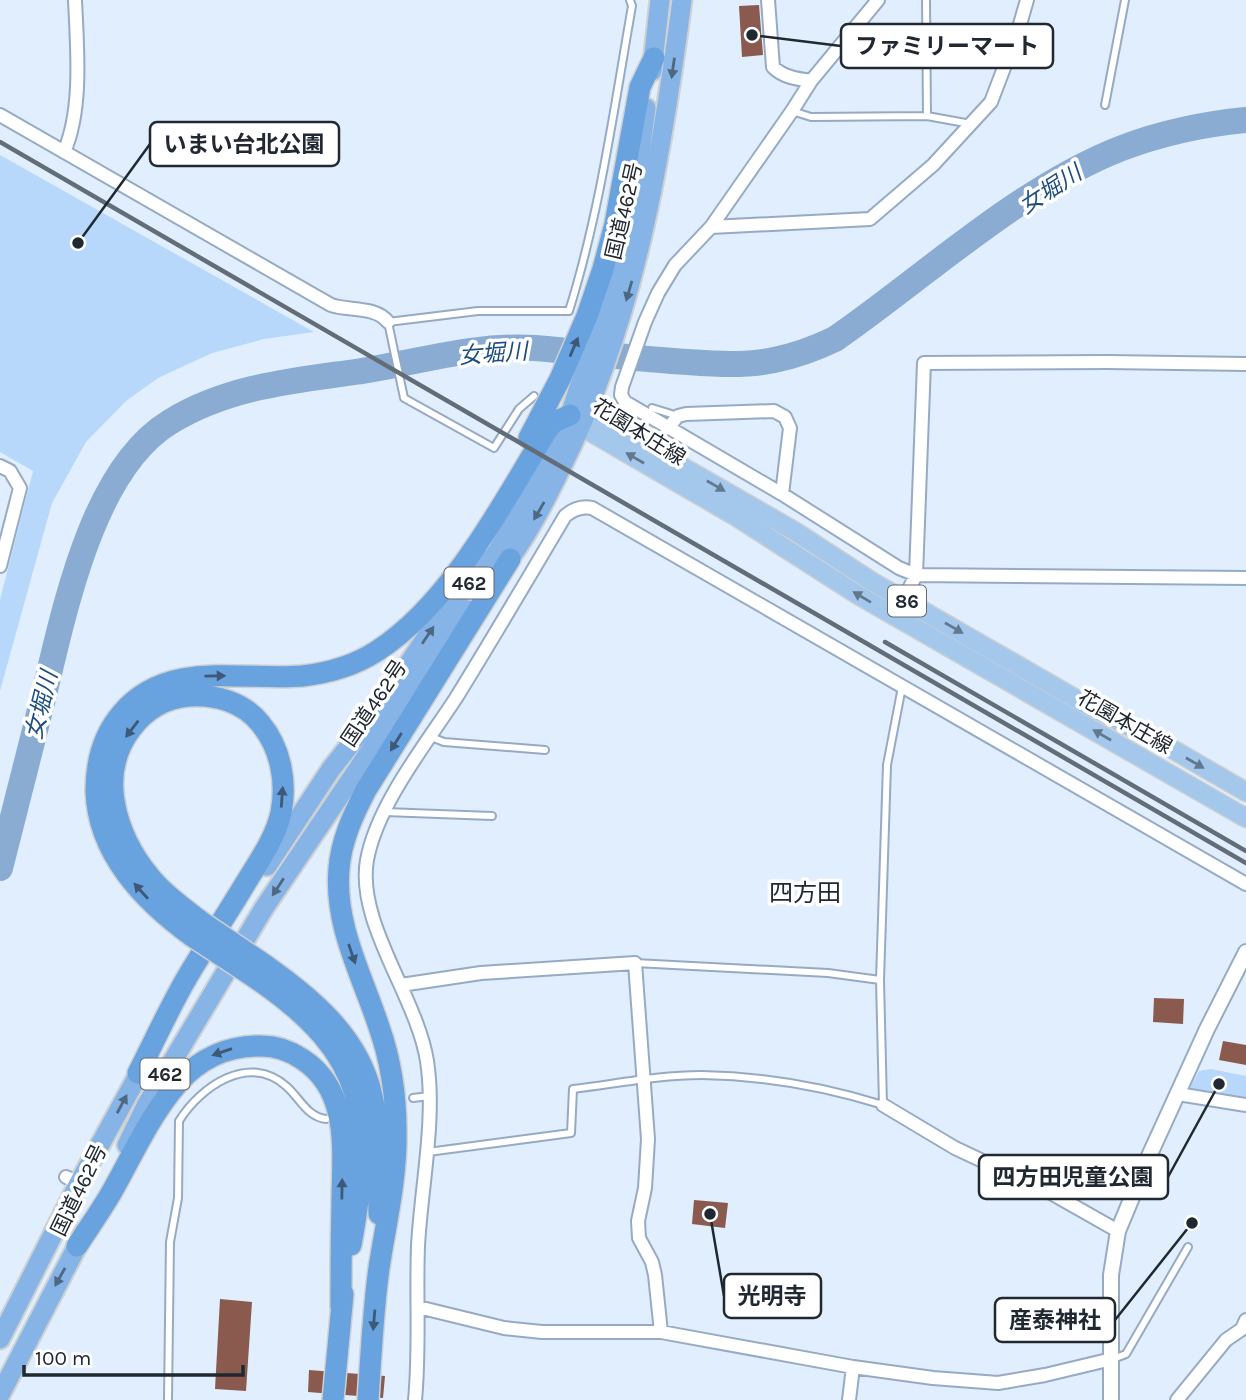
<svg xmlns="http://www.w3.org/2000/svg" width="1246" height="1400" font-family="Karla,'Noto Sans JP',sans-serif">
	<style>
		.green { fill: #b8d8fb }
		.lines { fill: none; stroke-linecap: round; stroke-linejoin: round }
		.river { stroke: #8aacd2; stroke-width: 26 }
		.building { fill: #8a5a4f }
		.service-casing { stroke: #96abc3; stroke-width: 10 }
		.minor-casing { stroke: #96abc3; stroke-width: 16 }
		.tertiary-casing { stroke: #96abc3; stroke-width: 18 }
		.primary-casing { stroke: #ced0d2; stroke-width: 21 }
		.trunk-casing { stroke: #ced0d2; stroke-width: 23 }
		.motorway-casing { stroke: #ced0d2; stroke-width: 24 }
		.service { stroke: #fff; stroke-width: 6 }
		.minor { stroke: #fff; stroke-width: 12 }
		.tertiary { stroke: #fff; stroke-width: 14 }
		.primary { stroke: #a4c7ec; stroke-width: 18 }
		.trunk { stroke: #86b4e6; stroke-width: 19 }
		.motorway { stroke: #68a2df; stroke-width: 21 }
		.rail { stroke: #636d78; stroke-width: 4.5 }
		.motorway-bridge-casing { stroke: #ced0d2; stroke-width: 24; stroke-linecap: butt }
		.motorway-bridge { stroke: #68a2df; stroke-width: 21 }
		.oneway { fill: #4e6782 }
		.oneway2 { fill: #3d5977 }
		.oneway3 { fill: #62788e }
		.labels { text-anchor: middle; stroke-width: 7; stroke-linejoin: round; paint-order: stroke }
		.shield { fill: #fff; stroke: #63686f; stroke-width: 2 }
		.shield-label { font-size: 19px; font-weight: bold; fill: #202831 }
		.street-label { font-size: 21px; fill: #202831; stroke: #fff }
		.water-label { font-size: 23px; font-style: italic; fill: #1d4e7f; stroke: #fff }
		.quarter-label { font-size: 24px; fill: #202831; stroke: #fff }
		.leader { fill: none; stroke: #202831; stroke-width: 2.5 }
		.callout-dot { fill: #202831; stroke: #fff; stroke-width: 2.5 }
		.callout { fill: #fff; stroke: #202831; stroke-width: 2.5 }
		.callout-label { font-size: 23px; text-anchor: middle; font-weight: bold; fill: #202831 }
	</style>
	<rect width="100%" height="100%" fill="#e0eefd"/>
	<path class="green" d="M0,155L314,332L264,339L212,353L158,378L126,401L86,442L52,503L0,691V600L33,471L0,452Z
		M1211,1069L1246,1076V1101L1188,1092L1199,1071Z"/>
	<g class="lines">
		<path class="river" d="M0,868C14,812 29,755 43,698C64,614 91,470 170,422C227,387 291,381 355,372C415,363 473,344 535,348C586,352 636,359 687,362C716,364 746,366 774,360C795,356 816,348 835,339C926,276 1019,188 1122,148C1162,133 1204,124 1246,120"/>
	</g>
	<path class="building" d="M759,5L763,55L742,57L739,6Z
		M1154,998L1184,999L1183,1024L1153,1022Z
		M1223,1041L1246,1045V1065L1219,1060Z
		M694,1200L728,1203L725,1228L692,1224Z
		M220,1299L252,1302L246,1391L215,1389Z
		M309,1370L385,1376L383,1398L308,1392Z"/>
	<g class="lines">
		<defs>
			<path id="service" d="M926,0L927,116
				M1105,105L1125,0
				M792,111L811,117L927,116L971,124
				M534,396L519,409L494,448L404,398L388,322L478,311H569C600,212 614,108 632,6L630,0
				M652,408L678,416
				M431,737L444,742L545,750
				M385,812L492,816
				M635,963L828,973L880,980
				M413,1098L429,1096
				M428,1152L571,1133L573,1089C615,1084 659,1075 702,1075C762,1076 826,1087 883,1105L880,980L887,765L902,687
				M1113,1359L1126,1354L1188,1247
				M168,1400L170,1242L178,1198L179,1121C201,1086 249,1053 286,1086C300,1098 307,1117 326,1119"/>
			<path id="minor" d="M768,0L773,67C783,77 797,79 811,81
				M878,0L811,81L792,111L711,227L675,265L658,293L645,322L622,387L621,395L625,402L782,494L899,568L916,575L1246,578
				M0,115L331,305C348,311 376,306 388,322
				M64,152C83,109 77,46 75,0
				M711,227L870,219L933,165L991,102L1018,31L1027,0
				M673,422L678,416L686,414L774,411L785,417L790,428L782,494
				M0,466L10,471L20,488L0,566
				M904,599L916,575L924,363L1107,362L1246,364
				M401,985L481,973L635,963L648,1139L645,1188L638,1221L639,1238L652,1262L655,1275L661,1332L853,1367L933,1378L998,1383L1045,1375L1112,1359
				M1178,1094L1246,1105
				M883,1105L955,1148L1051,1193L1118,1231
				M66,1177L79,1183
				M418,1307L504,1328L542,1332H661
				M415,1400C420,1349 416,1298 418,1246C421,1188 436,1119 427,1061C417,997 356,923 367,860C377,805 426,744 456,698C493,638 529,577 565,516C573,509 582,506 592,508L1246,884
				M849,1400L853,1367
				M1177,1400L1226,1340L1242,1329L1246,1320"/>
			<path id="tertiary" d="M1111,1400V1275L1118,1231L1150,1154L1207,1029L1246,952"/>
			<path id="primary" d="M573,414L588,413L606,423L796,532L871,581L1083,703L1160,742L1246,792
				M572,417L582,427L735,516L858,595L1246,818"/>
			<path id="trunk" d="M652,71L660,0
				M501,570C525,540 543,505 560,470C634,323 661,162 682,0
				M267,866L331,769L377,711L440,617L497,552L558,442L570,415L615,278L634,193L646,108
				M127,1145L147,1104L264,908L443,643L469,610
				M0,1339L79,1183L146,1061
				M0,1395L85,1231"/>
			<path id="motorway" d="M529,438L560,379L587,316L603,269L615,224L640,87L654,58
				M192,936C144,901 98,854 96,791C96,761 103,735 122,713C168,659 241,681 302,676C329,673 354,666 377,651C450,604 503,504 547,430L554,422L570,415
				M265,965C312,998 359,1037 372,1096C381,1134 378,1176 379,1214
				M257,979C369,1056 374,1117 351,1245
				M138,1073C155,1040 170,1006 189,974C207,944 227,914 245,884C259,861 275,839 281,813C287,782 281,748 260,723C243,702 215,694 189,696C165,698 145,710 131,729C93,779 120,846 159,887C172,900 186,910 200,921
				M77,1246C89,1227 103,1208 114,1188C134,1152 151,1114 178,1083C200,1058 229,1045 262,1046C277,1046 290,1051 302,1059C352,1091 342,1154 342,1205C341,1239 341,1273 341,1307
				M333,1400L343,1294
				M368,1400C371,1356 373,1311 379,1268C386,1222 397,1178 396,1131C396,1096 391,1061 379,1027C362,975 334,925 339,869C341,841 353,815 366,790L510,559"/>
		</defs>
		<use href="#service" class="service-casing"/>
		<use href="#minor" class="minor-casing"/>
		<use href="#tertiary" class="tertiary-casing"/>
		<use href="#primary" class="primary-casing"/>
		<use href="#trunk" class="trunk-casing"/>
		<use href="#motorway" class="motorway-casing"/>
		<use href="#service" class="service"/>
		<use href="#minor" class="minor"/>
		<use href="#tertiary" class="tertiary"/>
		<use href="#primary" class="primary"/>
		<use href="#trunk" class="trunk"/>
		<use href="#motorway" class="motorway"/>
		<path class="rail" d="M0,142L1246,863
			M885,642L1246,851"/>
		<defs>
			<path id="motorway-bridge" d="M200,921L265,965
				M192,936L257,979"/>
		</defs>
		<use href="#motorway-bridge" class="motorway-bridge-casing"/>
		<use href="#motorway-bridge" class="motorway-bridge"/>
	</g>
	<defs><path id="oneway-solid" d="M-6-.8H1V-3.2L6.5 0L1 3.2V.8H-6Z" transform="scale(1.75)"/></defs>
	<g class="oneway">
		<use href="#oneway-solid" transform="translate(673 68) rotate(98)"/>
		<use href="#oneway-solid" transform="translate(629 291) rotate(106)"/>
		<use href="#oneway-solid" transform="translate(539 511) rotate(120)"/>
		<use href="#oneway-solid" transform="translate(428 635) rotate(-56)"/>
		<use href="#oneway-solid" transform="translate(278 887) rotate(123)"/>
		<use href="#oneway-solid" transform="translate(122 1104) rotate(-62)"/>
		<use href="#oneway-solid" transform="translate(60 1277) rotate(119)"/>
	</g>
	<g class="oneway2">
		<use href="#oneway-solid" transform="translate(574 347) rotate(-67)"/>
		<use href="#oneway-solid" transform="translate(215 676) rotate(-1)"/>
		<use href="#oneway-solid" transform="translate(132 729) rotate(127)"/>
		<use href="#oneway-solid" transform="translate(396 742) rotate(122)"/>
		<use href="#oneway-solid" transform="translate(282 797) rotate(-86)"/>
		<use href="#oneway-solid" transform="translate(141 891) rotate(-132)"/>
		<use href="#oneway-solid" transform="translate(352 954) rotate(71)"/>
		<use href="#oneway-solid" transform="translate(222 1052) rotate(161)"/>
		<use href="#oneway-solid" transform="translate(342 1189) rotate(-89)"/>
		<use href="#oneway-solid" transform="translate(374 1320) rotate(95)"/>
	</g>
	<g class="oneway3">
		<use href="#oneway-solid" transform="translate(635 458) rotate(-150)"/>
		<use href="#oneway-solid" transform="translate(716 486) rotate(30)"/>
		<use href="#oneway-solid" transform="translate(862 597) rotate(-149)"/>
		<use href="#oneway-solid" transform="translate(954 628) rotate(30)"/>
		<use href="#oneway-solid" transform="translate(1102 735) rotate(-150)"/>
		<use href="#oneway-solid" transform="translate(1195 763) rotate(30)"/>
	</g>
	<g class="labels">
		<g class="shield">
			<rect x="444.5" y="567.5" width="49" height="31" rx="5"/>
			<rect x="888" y="585.5" width="38" height="31" rx="5"/>
			<rect x="140.5" y="1058.5" width="49" height="31" rx="5"/>
		</g>
		<g class="shield-label">
			<text x="469" y="590">462</text>
			<text x="907" y="608">86</text>
			<text x="165" y="1081">462</text>
		</g>
		<g class="street-label">
			<text transform="translate(624 211) rotate(-77)" y="7">国道462号</text>
			<text transform="translate(639 432) rotate(32)" y="7">花園本庄線</text>
			<text transform="translate(374 703) rotate(-56)" y="7">国道462号</text>
			<text transform="translate(1125 722) rotate(30)" y="7">花園本庄線</text>
			<text transform="translate(79 1190) rotate(-64)" y="7">国道462号</text>
		</g>
		<g class="water-label">
			<text transform="translate(1050 189) rotate(-33)" y="8">女堀川</text>
			<text transform="translate(493 353) rotate(-4)" y="8">女堀川</text>
			<text transform="translate(41 705) rotate(-76)" y="8">女堀川</text>
		</g>
		<g class="quarter-label">
			<text x="805" y="901">四方田</text>
		</g>
	</g>
	<path class="leader" d="M752 35L841 46M78 243L150 144M1219 1084L1168 1177M710 1214L724 1296M1192 1223L1115 1320"/>
	<g class="callout-dot">
		<circle cx="752" cy="35" r="7"/>
		<circle cx="78" cy="243" r="7"/>
		<circle cx="1219" cy="1084" r="7"/>
		<circle cx="710" cy="1214" r="7"/>
		<circle cx="1192" cy="1223" r="7"/>
	</g>
	<g class="callout">
		<rect x="841" y="24" width="212" height="44" rx="7"/>
		<rect x="150" y="122" width="189" height="44" rx="7"/>
		<rect x="979" y="1155" width="189" height="44" rx="7"/>
		<rect x="724" y="1274" width="97" height="44" rx="7"/>
		<rect x="995" y="1298" width="120" height="44" rx="7"/>
	</g>
	<g class="callout-label">
		<text x="947" y="54">ファミリーマート</text>
		<text x="244" y="152">いまい台北公園</text>
		<text x="1073" y="1185">四方田児童公園</text>
		<text x="772" y="1304">光明寺</text>
		<text x="1055" y="1328">産泰神社</text>
	</g>
	<path d="M24 1365v10h219v-10" fill="none" stroke="#202831" stroke-width="3.5"/>
	<text x="35" y="1365" font-size="21" fill="#202831" stroke="#ffffff" stroke-width="5" paint-order="stroke">100 m</text>
</svg>
